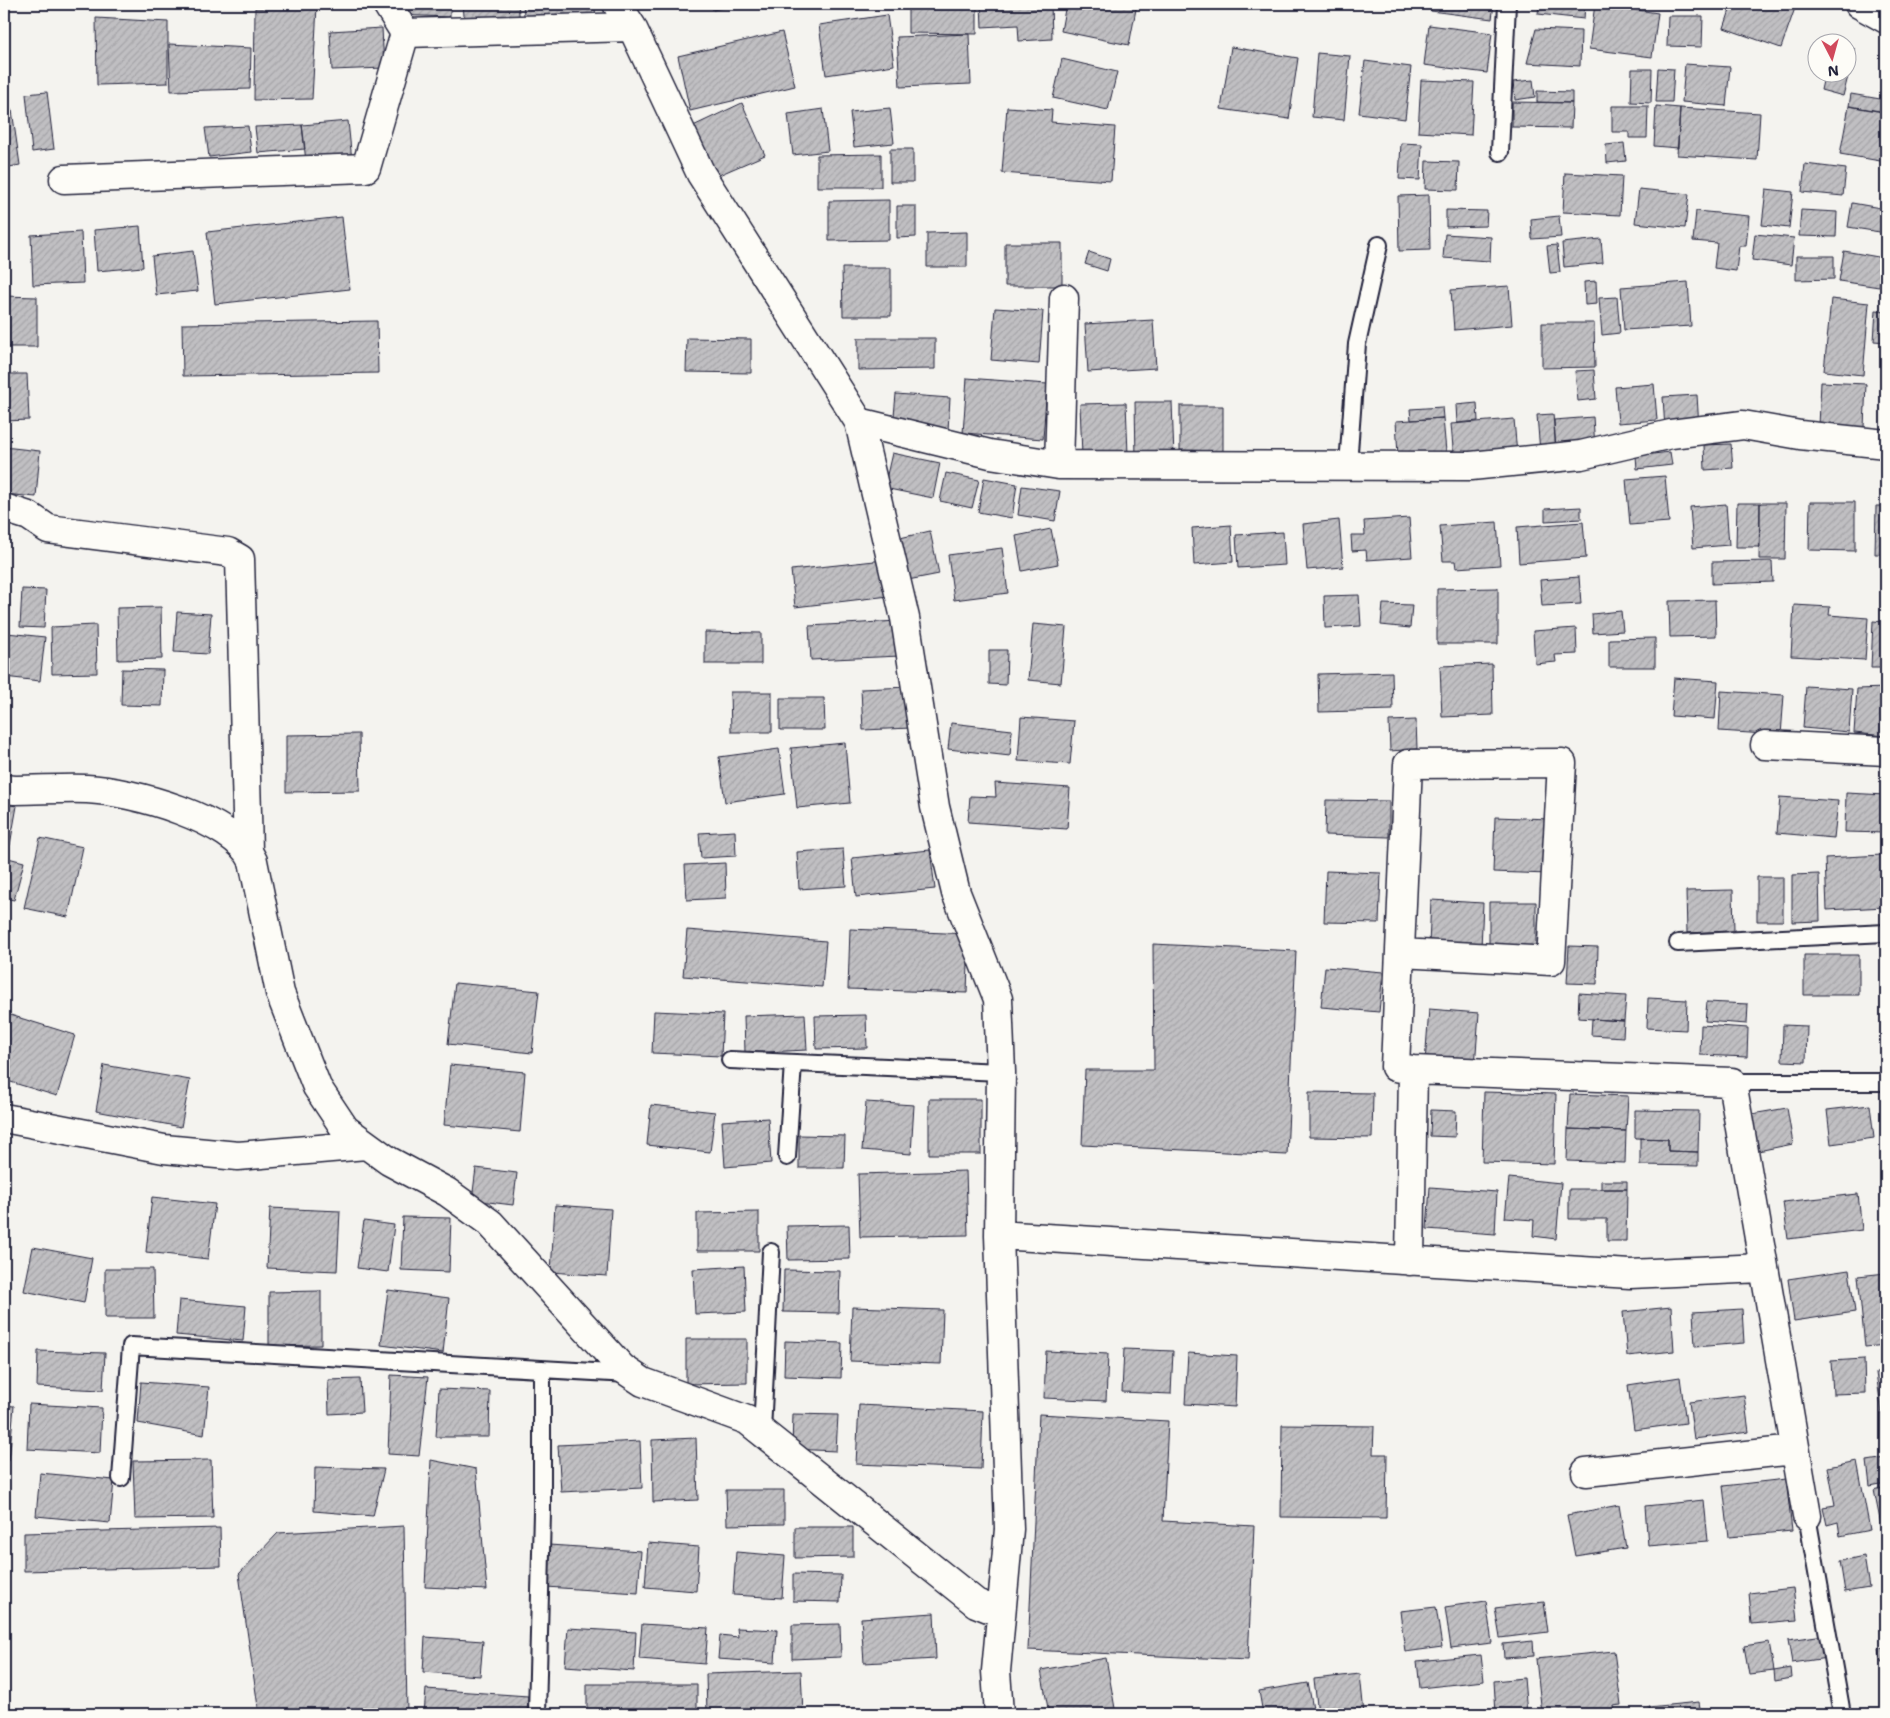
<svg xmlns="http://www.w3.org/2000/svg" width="1890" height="1718" font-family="'Shantell Sans',sans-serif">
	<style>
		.building { fill: url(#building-hatch); stroke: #22223b }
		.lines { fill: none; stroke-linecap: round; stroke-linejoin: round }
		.service-casing { stroke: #22223b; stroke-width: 20 }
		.minor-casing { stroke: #22223b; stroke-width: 31 }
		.tertiary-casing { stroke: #22223b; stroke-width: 31 }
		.service { stroke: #fdfcf7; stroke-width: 16 }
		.minor { stroke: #fdfcf7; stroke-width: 28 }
		.tertiary { stroke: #fdfcf7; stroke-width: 28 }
	</style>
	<defs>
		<pattern id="building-hatch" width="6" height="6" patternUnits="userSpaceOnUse" patternTransform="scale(1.25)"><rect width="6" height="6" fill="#c0bfc2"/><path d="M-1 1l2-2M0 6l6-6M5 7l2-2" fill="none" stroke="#a5a4a8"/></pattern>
	</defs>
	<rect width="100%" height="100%" fill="#f4f3ef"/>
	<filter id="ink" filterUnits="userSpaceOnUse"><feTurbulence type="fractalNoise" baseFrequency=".02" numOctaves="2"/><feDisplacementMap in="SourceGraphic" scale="10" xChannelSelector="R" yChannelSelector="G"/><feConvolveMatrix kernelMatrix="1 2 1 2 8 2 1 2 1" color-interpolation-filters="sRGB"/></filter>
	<g filter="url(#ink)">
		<path class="building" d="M395,4H450V17L397,15Z
			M463,4H518L520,23L465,27Z
			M523,4H594L597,21L525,26Z
			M712,4H740L713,10Z
			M908,4H977V34L908,33Z
			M981,4H1051L1052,39L1019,41L1018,25L982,27Z
			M1066,4H1137L1129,45L1061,31Z
			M1299,4H1351L1350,9Z
			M1432,4H1494L1492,19L1431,11Z
			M1539,4H1585L1584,19L1538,14Z
			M1595,4L1658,13L1652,57L1589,49Z
			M1732,4L1752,9L1754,4H1782L1795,8L1781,48L1724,28Z
			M317,6L312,99L254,100L255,8Z
			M887,15L894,65L826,75L819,25Z
			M1668,16H1703L1702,47L1667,46Z
			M96,18L168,22V83L97,85Z
			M1429,25L1492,33L1487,73L1424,65Z
			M382,28L384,68L332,70L330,31Z
			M1536,29L1581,31L1580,66L1527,63Z
			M782,32L795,86L690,111L678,56Z
			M969,34L971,84L900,87L897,37Z
			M169,44L251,48L250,89L171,91Z
			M1231,47L1298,58L1289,119L1221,109Z
			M1848,47L1855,49L1843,96L1821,90L1825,72H1848Z
			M1317,53L1350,56L1344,120L1312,117Z
			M1062,59L1117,72L1108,110L1053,98Z
			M1365,61L1411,67L1405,119L1359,113Z
			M1685,64L1730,67L1726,106L1682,102Z
			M1658,68L1674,69L1672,102H1656Z
			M1632,69H1652L1651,103L1631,102Z
			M1421,80L1474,82L1471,135L1418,132Z
			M1533,80L1535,97L1515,100L1513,82Z
			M1537,91L1572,92V103L1537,102Z
			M47,92L54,149L32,152L26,94Z
			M1851,94L1886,100L1883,112L1849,106Z
			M1512,102L1572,103L1571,128L1512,127Z
			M742,103L765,155L712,178L689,128Z
			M1612,106H1648L1647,138H1629V132H1612Z
			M1656,106L1680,108L1678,148L1654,146Z
			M1849,106L1886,112V162L1840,154Z
			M1007,107L1052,110L1051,122L1115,127L1111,181L1002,173Z
			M890,108L894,143L854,147L850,112Z
			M1680,108L1760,113L1757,160L1677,155Z
			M823,109L828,151L793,155L788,114Z
			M12,110L20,165L4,168V111Z
			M348,121L352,161L306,162L302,125Z
			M302,125L305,149L258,153L255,127Z
			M248,126L251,152L209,157L205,128Z
			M1401,143L1422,144L1420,180L1399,179Z
			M1624,143L1626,161L1607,163L1606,145Z
			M890,149H913V182H890Z
			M881,154V187H817V155Z
			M1426,161L1459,162L1458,190L1425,189Z
			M1805,164L1846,169L1843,196L1802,192Z
			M1565,173L1622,176L1620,215L1563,212Z
			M1639,189L1689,194L1685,228L1635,223Z
			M1766,189L1793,192L1789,228L1762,225Z
			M1429,195L1430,250L1399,251L1398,196Z
			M889,200V240L829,241V201Z
			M1852,203L1886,209V233L1848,227Z
			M897,206H916V237L897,238Z
			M1446,210L1487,211L1486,226L1446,227Z
			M1801,210L1837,212L1836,237L1799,236Z
			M1696,211L1749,216L1746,246H1739L1736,271L1714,268L1717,243L1693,241Z
			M1559,216L1561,237L1532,239L1531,219Z
			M342,217L350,289L215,304L207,232Z
			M140,226L143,267L97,271L94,230Z
			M81,232L83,283L33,285L31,235Z
			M967,232V267H927V233Z
			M1445,234L1491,237L1490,261L1443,258Z
			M1755,234L1794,238L1791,265L1752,260Z
			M1601,239L1603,263L1564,267L1562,243Z
			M1005,243H1062V286H1005Z
			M1557,245L1560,272L1550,273L1547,246Z
			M193,251L198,291L156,295L152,256Z
			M1844,251L1884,258L1879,287L1839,281Z
			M1089,252L1110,259L1107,271L1085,264Z
			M1796,256H1834V279L1796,280Z
			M842,268H891V316H843Z
			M1596,281L1597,304L1585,305L1584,282Z
			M1688,282L1691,326L1624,330L1621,287Z
			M1509,286L1512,325L1454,330L1451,290Z
			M4,296L37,297V347H4Z
			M1617,297L1620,333L1602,335L1599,298Z
			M1831,299L1869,303L1863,375L1824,371Z
			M995,308L1043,311L1039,364L991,360Z
			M1876,310L1886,311V342L1874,341Z
			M1153,320L1156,368L1088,372L1085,324Z
			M377,321L378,373L183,376L182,324Z
			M1542,323H1594L1595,367L1542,368Z
			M687,338L751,339V373L686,372Z
			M858,338H935V369L858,370Z
			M1594,370L1596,399L1578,401L1575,371Z
			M4,374H27L29,420L4,421Z
			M967,378L1047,384L1043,439L963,433Z
			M1821,382L1866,384L1864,427L1819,426Z
			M1654,384L1657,420L1618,423L1615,387Z
			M896,394L950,398L948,430L893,427Z
			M1697,395L1699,428L1665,430L1663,397Z
			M1135,402H1172L1174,458L1136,459Z
			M1126,403L1128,454L1082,456L1080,404Z
			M1477,403L1478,421L1457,423L1456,405Z
			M1180,406H1223V451L1180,450Z
			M1442,407L1443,418L1411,420L1410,409Z
			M1553,414L1556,451L1540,452L1537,415Z
			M1593,417L1595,448L1556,451L1554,420Z
			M1443,418L1446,452L1398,456L1396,421Z
			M1514,419L1517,455L1454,460L1451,424Z
			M1731,444L1733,468L1705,470L1704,445Z
			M4,447L40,451L36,497L4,494Z
			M1670,452L1672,465L1637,469L1636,456Z
			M892,453L940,463L933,498L884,488Z
			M946,473L979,480L972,508L940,501Z
			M1665,476L1669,522L1630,525L1626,479Z
			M984,478L1017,484L1012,518L978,512Z
			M1022,486L1060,491L1055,521L1018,515Z
			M1810,502H1855V551L1809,550Z
			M1737,503H1760V547H1736Z
			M1760,503H1786L1785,559H1759Z
			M1726,504L1729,545L1693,548L1690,507Z
			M1876,506H1886V554H1875Z
			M1581,507V519L1545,521V509Z
			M1409,518L1412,557L1367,560L1366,550L1352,551L1351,535H1365L1364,521Z
			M1339,520L1343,567L1307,570L1303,524Z
			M1497,522L1500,565L1456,568L1455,561H1443L1440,526Z
			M1583,522L1586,558L1519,563L1517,527Z
			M1231,525L1233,562L1194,565L1192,528Z
			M1051,529L1058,564L1022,571L1016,536Z
			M930,531L939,574L908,580L900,538Z
			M1283,532L1285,565L1238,568L1236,535Z
			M1002,548L1008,593L954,600L948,555Z
			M884,560L889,596L795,607L791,570Z
			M1772,561L1773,582L1712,584V562Z
			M1579,577L1581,604L1542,606L1540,580Z
			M1498,588V644H1437V589Z
			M22,589L46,590L44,628L20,627Z
			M1359,595L1361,626L1325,628L1324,596Z
			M1715,600L1716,636L1670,637L1669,601Z
			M1383,604L1412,605L1410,628L1381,625Z
			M1794,605L1830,607L1829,615L1868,618L1865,660L1791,656Z
			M161,607L162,659L118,660L117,608Z
			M1621,611L1623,631L1593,633L1592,614Z
			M177,612L211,614L208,654L174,652Z
			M898,621L900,656L811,660L809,626Z
			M1873,621L1886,622V668H1871Z
			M1033,624L1066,627L1061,683L1028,680Z
			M96,625L97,673L52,674L51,627Z
			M1576,628L1577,654L1555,655L1556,662L1535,664L1533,631Z
			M705,632L761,633V664H705Z
			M7,633L45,637L40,681L4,677Z
			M1655,638V667H1609V639Z
			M989,650H1007L1006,685L989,684Z
			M1492,664L1493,715L1442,717L1440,666Z
			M122,669L163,670L162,706L121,705Z
			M1392,672L1393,710L1319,712L1318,674Z
			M1674,678L1718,681L1715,719L1671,716Z
			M1806,686L1852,689L1849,732L1803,728Z
			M909,687L911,728L863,730L861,689Z
			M1886,688V736L1854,733L1857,689Z
			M1721,691L1784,695L1781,735L1719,731Z
			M730,692H772V732H731Z
			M780,698H824L825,730H780Z
			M1021,717L1074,721L1070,764L1018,761Z
			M1416,720L1417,749L1390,751L1389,721Z
			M951,723L1012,730L1010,756L948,749Z
			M359,734L360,791L286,792V735Z
			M845,743L850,803L797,808L791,748Z
			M779,749L785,794L725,802L719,757Z
			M995,783L1070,788L1067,829L968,822L970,796L996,797Z
			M1846,793L1886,795V833L1845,832Z
			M1780,797L1838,801L1834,838L1777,833Z
			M1326,800L1389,801V837L1325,835Z
			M4,804L17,806L10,845L4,844Z
			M1495,817L1550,819L1548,874L1493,872Z
			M735,831L736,856L701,858L699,833Z
			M40,838L83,847L68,917L24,908Z
			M843,849L846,886L799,889L797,852Z
			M930,850L935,889L856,897L852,858Z
			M1882,855L1885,907L1827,910L1825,858Z
			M4,857L24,862L14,900L4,898Z
			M725,863L726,898L687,900L685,865Z
			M1326,871L1381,873L1379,923L1324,922Z
			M1819,874L1820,921L1792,922V875Z
			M1757,877H1783V921H1757Z
			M1733,890L1734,931L1687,933L1686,891Z
			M1431,900L1483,903L1481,948L1429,945Z
			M1489,902H1536V952H1489Z
			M850,929L969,934L967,993L848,989Z
			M687,930L826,941L822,987L683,976Z
			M1153,944L1296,951L1287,1155L1082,1145L1085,1070H1154Z
			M1569,946L1598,947L1597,984L1567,983Z
			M1804,955H1859V995H1804Z
			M1325,967L1383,972L1379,1012L1321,1007Z
			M455,983L539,991L532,1053L448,1044Z
			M1579,993L1626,996L1624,1021L1578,1018Z
			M1648,998L1687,1000L1686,1030L1647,1028Z
			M1707,1002L1748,1004L1747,1024L1705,1021Z
			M1429,1009L1479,1013L1475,1066L1425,1063Z
			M654,1011L723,1014L721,1056L652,1053Z
			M4,1013L75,1035L57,1096L4,1080Z
			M805,1014L807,1050L745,1053L744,1016Z
			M866,1015L867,1048L816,1049L815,1016Z
			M1592,1019L1624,1021L1623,1037L1591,1035Z
			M1701,1025L1748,1028L1747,1057L1700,1055Z
			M1783,1025L1807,1026L1806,1062L1782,1061Z
			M104,1065L190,1080L181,1127L96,1111Z
			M450,1065L525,1072L520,1132L444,1125Z
			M1309,1092L1373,1093L1372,1138L1309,1137Z
			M1484,1092L1556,1094L1554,1164L1482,1162Z
			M1570,1094L1628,1096L1626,1131L1568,1129Z
			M929,1099H981V1154H929Z
			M866,1102L914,1105L911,1154L862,1150Z
			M651,1105L715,1112L710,1152L647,1145Z
			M1870,1105L1874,1138L1831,1144L1827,1110Z
			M1787,1108L1793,1144L1758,1151L1752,1114Z
			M1431,1110L1456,1111L1455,1137L1430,1136Z
			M1635,1110L1699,1111L1698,1152L1668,1151V1139L1635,1138Z
			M768,1118L771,1163L725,1167L722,1121Z
			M1568,1129L1626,1131L1625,1163L1567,1161Z
			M799,1135L845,1136L844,1168H799Z
			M1640,1138L1668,1139V1151L1698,1152V1166L1640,1165Z
			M476,1168L517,1173L513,1205L472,1200Z
			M966,1171L968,1235L860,1237L858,1174Z
			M1509,1178L1561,1183L1556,1239L1533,1236L1534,1220L1505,1218Z
			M1601,1181H1627V1189H1601Z
			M1430,1187L1497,1192L1495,1234L1427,1229Z
			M1569,1189H1627L1626,1241H1607V1219H1569Z
			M1858,1194L1862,1230L1788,1239L1783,1202Z
			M152,1197L215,1204L208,1259L146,1252Z
			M555,1205L611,1209L607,1276L551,1272Z
			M270,1208L340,1211L337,1271L267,1268Z
			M759,1212V1251H697V1213Z
			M403,1217L451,1218L449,1272L401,1270Z
			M364,1221L394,1225L388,1272L357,1268Z
			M849,1225L850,1259L788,1260L787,1226Z
			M33,1247L92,1258L84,1303L24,1291Z
			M744,1266L746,1312L695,1314L693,1269Z
			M105,1269H153L154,1318H105Z
			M784,1270L840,1271L839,1313L783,1312Z
			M1849,1270L1855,1312L1794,1321L1788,1279Z
			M1886,1273V1345L1865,1347L1858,1276Z
			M388,1290L449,1298L443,1353L381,1345Z
			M321,1291V1345L269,1346V1292Z
			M179,1300L246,1306L243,1341L176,1335Z
			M852,1307L943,1310L941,1364L850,1361Z
			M1671,1307L1674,1351L1627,1356L1623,1312Z
			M1742,1309L1744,1343L1695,1347L1693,1312Z
			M686,1339H747V1383L686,1384Z
			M785,1341L842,1343L841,1378L784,1376Z
			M1124,1349L1173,1351L1171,1394L1122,1392Z
			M38,1351L105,1353L103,1390L37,1387Z
			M1046,1351L1108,1354L1106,1401L1044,1398Z
			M1188,1353L1237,1356L1235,1407L1185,1404Z
			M1864,1359L1865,1393L1833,1394L1831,1361Z
			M1886,1371V1414H1882L1876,1373Z
			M391,1375L428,1377L419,1456L388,1454Z
			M1680,1377L1686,1423L1634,1430L1628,1385Z
			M360,1379L362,1412L329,1414L328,1380Z
			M141,1382L209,1387L204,1435L138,1423Z
			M439,1389L490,1391L489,1437H436Z
			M1744,1395L1749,1432L1694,1439L1689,1402Z
			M29,1404L102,1408L100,1453L27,1449Z
			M4,1405L14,1406L9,1461H4Z
			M859,1405L983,1411L981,1469L856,1464Z
			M793,1414L838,1415L836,1451L792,1449Z
			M1039,1414L1168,1421L1163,1521L1254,1526L1248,1660L1028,1650Z
			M1282,1425L1374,1426L1373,1454H1387L1386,1518L1281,1517Z
			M696,1438L698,1500L653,1502L652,1440Z
			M640,1441L642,1488L561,1492L558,1445Z
			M1886,1458V1483L1870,1486L1867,1461Z
			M211,1460L213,1518L135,1519L133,1461Z
			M431,1460L476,1469L487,1590L425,1587Z
			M1857,1461L1870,1530L1840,1536L1838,1522L1827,1525L1823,1507L1835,1505L1828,1467Z
			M315,1467L384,1469L373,1516L314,1511Z
			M40,1473L114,1480L110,1523L36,1516Z
			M1786,1479L1792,1531L1729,1537L1723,1486Z
			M1886,1487V1529L1882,1530L1874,1490Z
			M726,1490H784V1524L727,1525Z
			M1704,1500L1708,1541L1648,1546L1645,1506Z
			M1619,1505L1626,1548L1575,1556L1567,1515Z
			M404,1526L407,1714H259L239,1574L278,1533Z
			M795,1527H853V1557L795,1558Z
			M220,1528L221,1566L24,1571V1533Z
			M648,1543L699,1547L696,1591L645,1587Z
			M549,1545L641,1551L638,1593L546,1587Z
			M736,1552L785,1556L782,1598L733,1595Z
			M1864,1556L1869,1588L1845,1592L1840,1561Z
			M793,1574L841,1575L840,1602L793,1601Z
			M1793,1588L1797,1620L1752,1624L1749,1593Z
			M1486,1601L1492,1643L1451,1648L1445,1607Z
			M1544,1602L1548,1632L1500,1638L1495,1608Z
			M1886,1603V1623H1884L1881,1604Z
			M1436,1607L1442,1647L1405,1652L1400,1611Z
			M934,1613L936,1659L864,1663L861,1618Z
			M642,1624L708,1628L705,1664L639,1659Z
			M840,1624L841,1657L792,1659V1625Z
			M568,1628L636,1632L634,1671L565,1666Z
			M737,1628L777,1630L775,1663L718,1659L720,1635L738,1637Z
			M1824,1635L1827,1658L1792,1663L1788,1640Z
			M425,1637L483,1641L480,1676L423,1672Z
			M1533,1641L1534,1656L1504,1658L1503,1644Z
			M1769,1642L1774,1671L1749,1674L1744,1646Z
			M1886,1647V1662L1881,1663L1879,1648Z
			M1614,1651L1621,1705L1613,1706L1614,1714H1542L1536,1659Z
			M1481,1655L1484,1681L1420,1688L1417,1661Z
			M1106,1658L1116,1714H1049L1041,1670Z
			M1791,1668L1792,1678L1775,1681L1774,1671Z
			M801,1671L803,1714H707L706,1674Z
			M1360,1674L1364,1714H1318L1314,1679Z
			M1524,1678L1527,1714H1496L1494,1681Z
			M1308,1683L1314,1714H1263L1259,1691Z
			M587,1684H697V1714H587Z
			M426,1689L528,1696L527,1714H424Z
			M1699,1702L1701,1714H1650L1649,1707Z"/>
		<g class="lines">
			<defs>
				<path id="service" d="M1500,152L1507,4
					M1348,465L1357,344L1379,245
					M1678,943L1886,933
					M730,1060L1001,1072
					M1732,1082H1886
					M787,1157L793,1063
					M762,1431L771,1252
					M121,1478L131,1346L629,1374
					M1807,1516L1842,1714
					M537,1714L542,1512V1369"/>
				<path id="minor" d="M387,4L405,33
					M617,4L632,27L701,174L859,422L905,618L935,807L956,893L998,999L1001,1072L999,1235L1009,1529L996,1671L999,1714
					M64,179L366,168L405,33L632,27
					M859,422L990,454L1059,465L1471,466L1581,455L1671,434L1743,425L1800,435L1886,444
					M1059,465L1064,298
					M4,508L29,516L48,529L228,552L240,559L248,850
					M1765,745L1886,751
					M4,789L15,790C39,790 63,788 87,789C131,791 235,819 253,861L280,993L317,1087L345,1129L389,1161L447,1192L490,1223L622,1368L643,1382L747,1420L976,1603L1001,1613
					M1400,953L1551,961L1562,763L1408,764L1395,1067L1413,1070L1410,1261
					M1413,1070L1732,1082L1807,1516
					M4,1118L164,1149L238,1156L366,1145
					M999,1235L1630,1274L1762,1268
					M1586,1472L1795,1450"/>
				<path id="tertiary" d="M1859,4L1886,19"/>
			</defs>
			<use href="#service" class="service-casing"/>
			<use href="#minor" class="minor-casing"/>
			<use href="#tertiary" class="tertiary-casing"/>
			<use href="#service" class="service"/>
			<use href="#minor" class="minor"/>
			<use href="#tertiary" class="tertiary"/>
		</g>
	</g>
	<rect width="1890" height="1718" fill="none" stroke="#fdfcf7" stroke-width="20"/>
	<rect x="10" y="10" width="1870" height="1698" fill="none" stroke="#22223b" stroke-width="2" filter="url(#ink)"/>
	<g transform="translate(1832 58) rotate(174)"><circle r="24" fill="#fdfcf7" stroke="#a5a5ac"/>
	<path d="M0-4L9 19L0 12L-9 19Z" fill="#d1495b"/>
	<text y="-8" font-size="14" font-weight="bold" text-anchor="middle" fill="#22223b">N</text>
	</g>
</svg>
